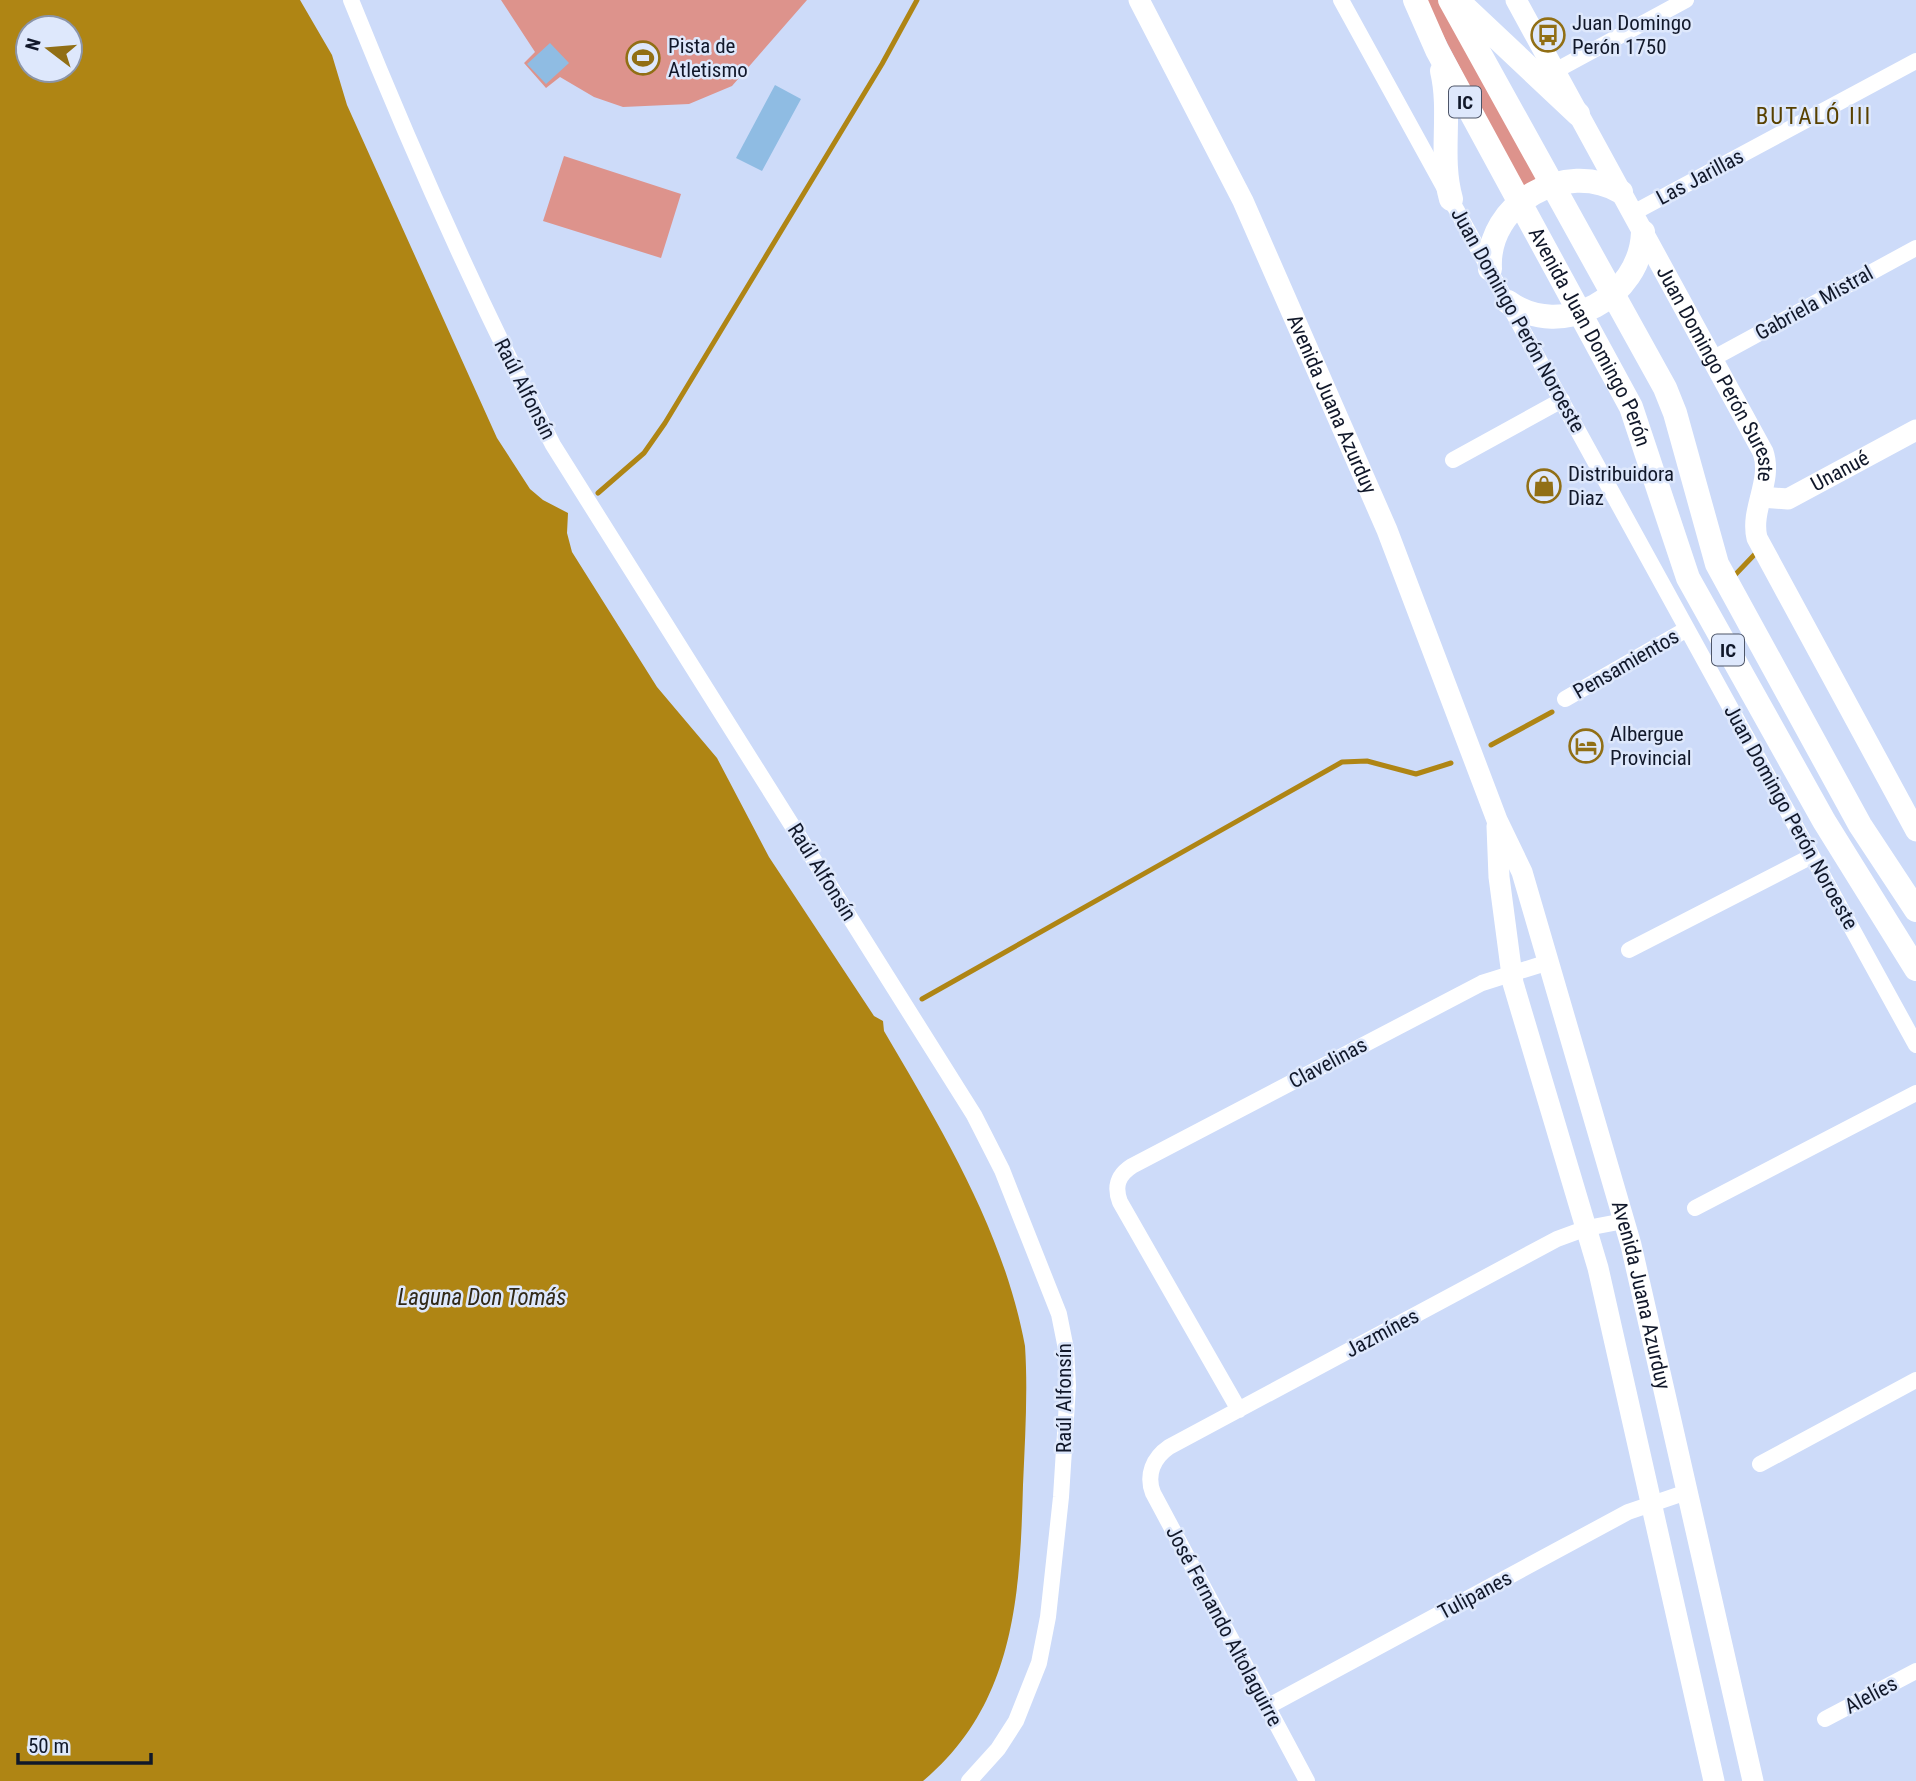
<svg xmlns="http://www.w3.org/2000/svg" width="1916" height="1781" font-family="'Roboto Condensed',sans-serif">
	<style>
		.green { fill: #dd938c }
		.water { fill: #af8514; fill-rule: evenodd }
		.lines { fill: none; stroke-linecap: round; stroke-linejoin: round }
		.stream { stroke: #af8514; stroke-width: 5 }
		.building { fill: #8fbce3 }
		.street { stroke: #fff; stroke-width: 16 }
		.secondary { stroke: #fff; stroke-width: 21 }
		.primary { stroke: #fff; stroke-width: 24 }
		.labels { text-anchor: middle; stroke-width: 5; stroke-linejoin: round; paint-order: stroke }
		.shield { fill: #dee8fc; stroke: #4e5669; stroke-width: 2 }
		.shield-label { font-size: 19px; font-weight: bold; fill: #11182a }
		.poi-label { font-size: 21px; fill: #11182a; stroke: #dee8fc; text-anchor: start }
		.street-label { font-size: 21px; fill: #11182a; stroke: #dee8fc }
		.neighbourhood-label { font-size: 23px; letter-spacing: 2px; fill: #584100; stroke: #dee8fc }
		.water-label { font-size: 23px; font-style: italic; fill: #312917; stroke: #dee8fc }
	</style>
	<rect width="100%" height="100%" fill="#cddbf9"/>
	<path class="green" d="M501,0H807L732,86L689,104L623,107L594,97L560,77L546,88L524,63L535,52Z
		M1425,0H1443L1538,179L1525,188L1521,186Z
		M564,156L681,194L661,258L543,221Z"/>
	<path class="water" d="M0,0H300L332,55L347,105L497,438L530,489L543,500L568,513L567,533L572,552L657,687L717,758L769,857L874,1016L883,1021L884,1031C942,1130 1004,1232 1025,1346C1028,1392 1025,1439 1023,1485C1020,1595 1015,1704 923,1781H0ZM28,28H70V70H28Z"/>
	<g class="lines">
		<path class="stream" d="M598,493L644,453L665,423L882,64L917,0
			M1734,576L1755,554
			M1491,745L1552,712
			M922,999L1342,762L1367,761L1416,774L1451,763"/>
	</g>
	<path class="building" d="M550,43L569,63L546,84L527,64Z
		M775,85L801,99L762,171L736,158Z"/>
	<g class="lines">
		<path class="street" d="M351,0C412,152 478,300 553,445L974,1115L1002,1170L1059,1314L1066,1349L1068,1386L1061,1497L1048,1617L1039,1663L1016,1721L998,1749L969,1781
			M1341,0L1916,1045
			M1555,71L1686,0
			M1633,213L1916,61
			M1712,359L1916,248
			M1453,460L1562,400
			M1565,699L1687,629
			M1629,950L1812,856
			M1695,1208L1916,1093
			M1239,1410L1120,1202C1114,1186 1118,1175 1132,1166L1482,983L1549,962
			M1760,1464L1916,1380
			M1267,1707L1628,1512L1687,1492
			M1825,1719L1916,1671
			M1307,1781L1153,1493C1146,1475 1153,1458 1169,1447L1557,1239L1587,1228L1624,1221"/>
		<g class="secondary">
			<path id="s1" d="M1139,0L1243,201L1387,530L1497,820L1522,872L1631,1245L1753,1781"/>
			<path id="s2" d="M1516,0L1763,452C1773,481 1750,509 1757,538L1916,831"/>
			<path id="s3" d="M1761,497L1788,499L1916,430"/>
			<path d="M1497,826L1499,877L1513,983L1598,1268L1714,1781"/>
		</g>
		<g class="primary">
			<path id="s4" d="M1415,0L1437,50L1631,407L1688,578L1824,821L1916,969"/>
			<path d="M1450,0L1665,388L1675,413L1717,564L1860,825L1916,910"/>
			<path d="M1459,2L1578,114"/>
			<path d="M1442,71C1452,113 1439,157 1451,199"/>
			<path d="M1490,269C1486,203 1566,159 1621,192"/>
			<path d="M1508,302C1562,341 1641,297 1643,232"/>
		</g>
	</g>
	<defs>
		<symbol id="bus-ring" viewBox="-11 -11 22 22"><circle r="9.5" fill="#dee8fc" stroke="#916f15" stroke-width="1.5"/><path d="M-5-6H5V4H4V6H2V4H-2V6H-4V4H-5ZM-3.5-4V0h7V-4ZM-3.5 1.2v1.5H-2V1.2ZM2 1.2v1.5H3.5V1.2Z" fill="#916f15"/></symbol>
		<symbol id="stadium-ring" viewBox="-11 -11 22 22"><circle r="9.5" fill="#dee8fc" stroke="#916f15" stroke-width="1.5"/><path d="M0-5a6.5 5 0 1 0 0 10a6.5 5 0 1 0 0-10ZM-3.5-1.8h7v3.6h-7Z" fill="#916f15"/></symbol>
		<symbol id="shop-ring" viewBox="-11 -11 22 22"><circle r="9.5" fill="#dee8fc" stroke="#916f15" stroke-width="1.5"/><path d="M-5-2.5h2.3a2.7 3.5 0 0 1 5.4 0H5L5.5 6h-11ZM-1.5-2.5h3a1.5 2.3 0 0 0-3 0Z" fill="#916f15"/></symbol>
		<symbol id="hotel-ring" viewBox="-11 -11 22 22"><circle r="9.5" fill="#dee8fc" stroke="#916f15" stroke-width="1.5"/><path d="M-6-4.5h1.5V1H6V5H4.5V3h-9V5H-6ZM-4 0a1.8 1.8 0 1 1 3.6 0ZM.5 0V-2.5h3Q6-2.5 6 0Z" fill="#916f15"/></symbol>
	</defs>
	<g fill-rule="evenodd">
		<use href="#bus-ring" x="1529" y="16" width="38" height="38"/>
		<use href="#stadium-ring" x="624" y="39" width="38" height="38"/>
		<use href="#shop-ring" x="1525" y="467" width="38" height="38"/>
		<use href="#hotel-ring" x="1567" y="727" width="38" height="38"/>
	</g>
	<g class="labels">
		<g class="shield">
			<rect x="1449" y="86.5" width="32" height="31" rx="5"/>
			<rect x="1712" y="634.5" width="32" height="31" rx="5"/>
		</g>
		<g class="shield-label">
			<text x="1465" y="109">IC</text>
			<text x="1728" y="657">IC</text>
		</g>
		<g class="poi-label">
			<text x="1572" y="30">Juan Domingo<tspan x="1572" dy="24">Perón 1750</tspan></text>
			<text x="668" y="53">Pista de<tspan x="668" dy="24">Atletismo</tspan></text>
			<text x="1568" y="481">Distribuidora<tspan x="1568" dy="24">Diaz</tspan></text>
			<text x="1610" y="741">Albergue<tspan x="1610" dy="24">Provincial</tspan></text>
		</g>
		<g class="street-label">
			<text transform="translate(1700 177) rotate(-28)" y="7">Las Jarillas</text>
			<text transform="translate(1814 303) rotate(-29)" y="7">Gabriela Mistral</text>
			<text transform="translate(1518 320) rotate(61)" y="7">Juan Domingo Perón Noroeste</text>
			<text dy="7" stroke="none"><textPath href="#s4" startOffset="380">Avenida Juan Domingo Perón</textPath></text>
			<text dy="7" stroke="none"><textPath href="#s2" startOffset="425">Juan Domingo Perón Sureste</textPath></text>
			<text transform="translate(525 389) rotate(63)" y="7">Raúl Alfonsín</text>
			<text dy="7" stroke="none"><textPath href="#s1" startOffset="448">Avenida Juana Azurduy</textPath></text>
			<text dy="7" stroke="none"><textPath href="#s3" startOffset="86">Unanué</textPath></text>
			<text transform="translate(1626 664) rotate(-30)" y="7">Pensamientos</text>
			<text transform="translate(1791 817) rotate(61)" y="7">Juan Domingo Perón Noroeste</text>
			<text transform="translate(822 872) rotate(58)" y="7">Raúl Alfonsín</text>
			<text transform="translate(1328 1063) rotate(-28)" y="7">Clavelinas</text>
			<text dy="7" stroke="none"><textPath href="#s1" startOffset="1393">Avenida Juana Azurduy</textPath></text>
			<text transform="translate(1382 1333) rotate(-28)" y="7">Jazmínes</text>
			<text transform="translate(1064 1398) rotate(-90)" y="7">Raúl Alfonsín</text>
			<text transform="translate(1475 1595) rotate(-28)" y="7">Tulipanes</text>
			<text transform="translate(1224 1626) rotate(62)" y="7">José Fernando Altolaguirre</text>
			<text transform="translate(1871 1695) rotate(-28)" y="7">Alelíes</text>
		</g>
		<g class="neighbourhood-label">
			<text x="1814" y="124">BUTALÓ III</text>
		</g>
		<g class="water-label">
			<text x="482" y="1305">Laguna Don Tomás</text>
		</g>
	</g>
	<g transform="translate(49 49) rotate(286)"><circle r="33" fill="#dee8fc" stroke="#8c95a8" stroke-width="2"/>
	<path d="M0-5L12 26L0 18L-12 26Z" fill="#916f15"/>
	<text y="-10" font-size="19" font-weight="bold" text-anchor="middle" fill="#11182a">N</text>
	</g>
	<path d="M18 1753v10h133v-10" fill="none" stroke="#11182a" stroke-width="3.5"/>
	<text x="28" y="1753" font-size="21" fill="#11182a" stroke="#dee8fc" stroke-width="5" paint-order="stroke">50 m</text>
</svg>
